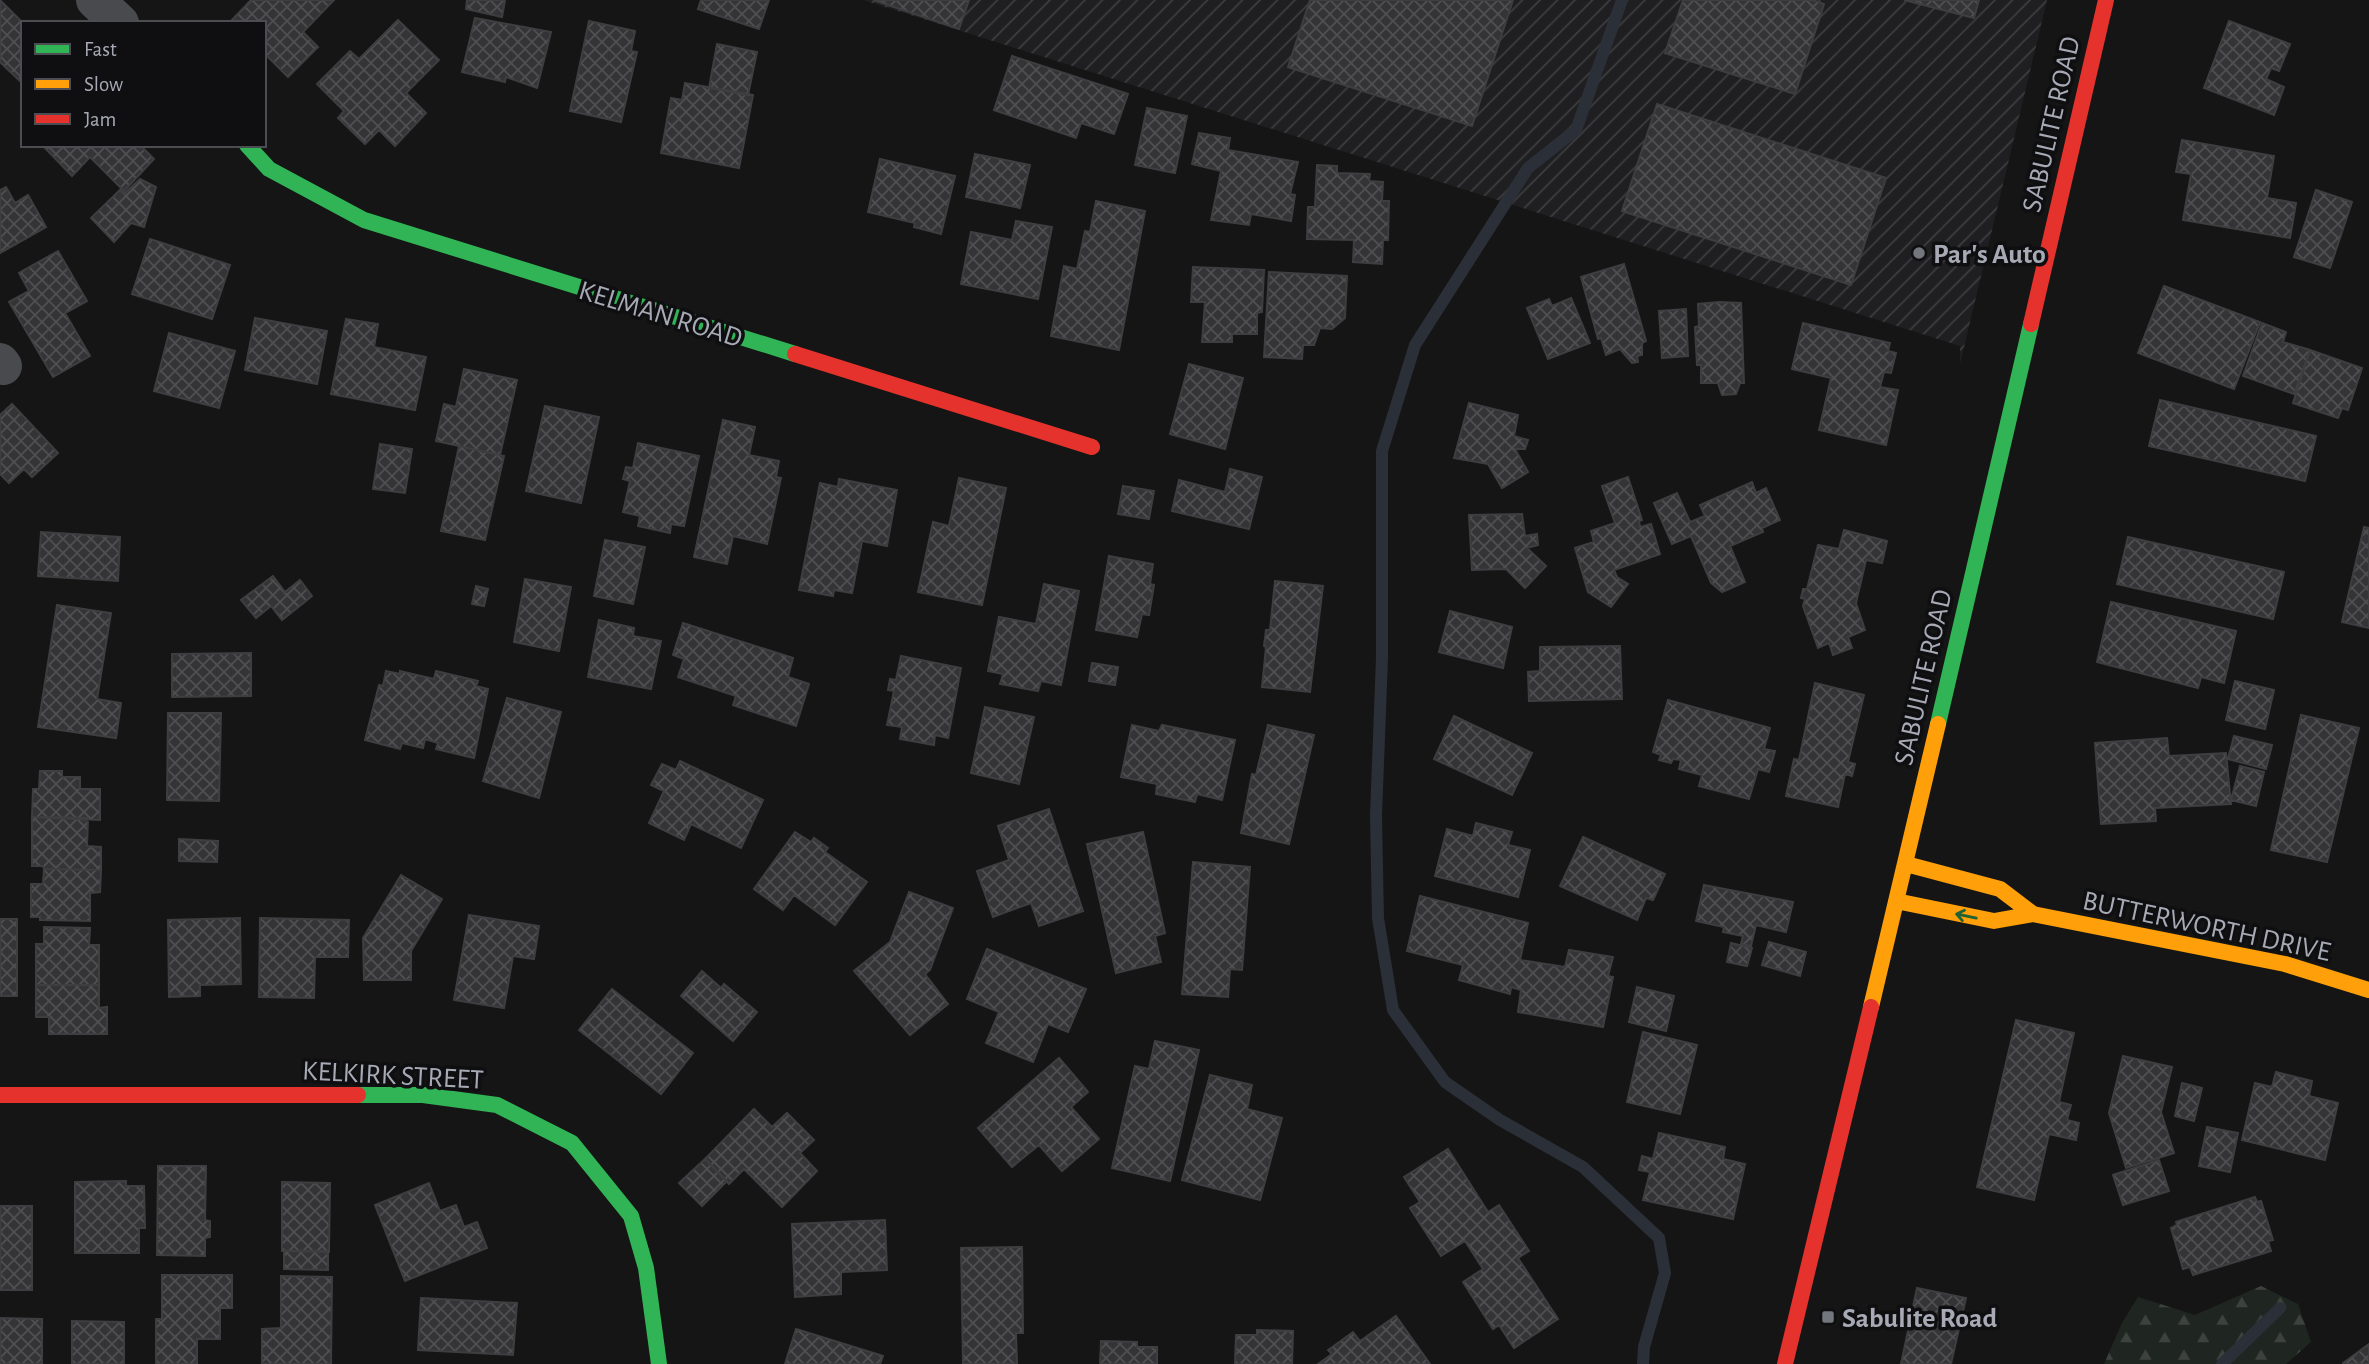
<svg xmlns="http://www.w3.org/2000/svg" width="2369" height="1364" font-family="'Alegreya Sans',sans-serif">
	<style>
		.industrial { fill: url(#industrial-furrows) }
		.forest { fill: url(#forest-firs) }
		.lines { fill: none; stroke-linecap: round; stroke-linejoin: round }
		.stream { stroke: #2b3038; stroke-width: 12 }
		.building { fill: url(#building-cross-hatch); stroke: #3e3e41; stroke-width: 2 }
		.street { stroke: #494a4d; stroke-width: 38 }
		.fast { stroke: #30b455; stroke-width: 16 }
		.slow { stroke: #ff9f0a; stroke-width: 16 }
		.jam { stroke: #e5322d; stroke-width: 16 }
		.oneway { stroke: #206233 }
		.poi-dot { fill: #74767d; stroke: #0f0f11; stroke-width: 2.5 }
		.labels { text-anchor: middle; stroke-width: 7; stroke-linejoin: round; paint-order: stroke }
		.street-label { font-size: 28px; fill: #a7aab5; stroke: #0f0f11 }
		.poi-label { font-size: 28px; font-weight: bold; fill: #a7aab5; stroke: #0f0f11; text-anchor: start }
	</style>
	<defs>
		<pattern id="industrial-furrows" width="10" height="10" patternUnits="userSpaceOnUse" patternTransform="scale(1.75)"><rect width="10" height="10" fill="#1f1f21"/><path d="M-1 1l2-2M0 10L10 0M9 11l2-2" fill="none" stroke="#3d3d3f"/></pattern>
		<pattern id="forest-firs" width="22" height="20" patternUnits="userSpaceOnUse" patternTransform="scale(1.75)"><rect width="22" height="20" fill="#1f2520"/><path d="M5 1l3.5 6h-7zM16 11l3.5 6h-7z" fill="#3d423e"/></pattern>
		<pattern id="building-cross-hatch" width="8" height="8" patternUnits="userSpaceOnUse" patternTransform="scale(1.75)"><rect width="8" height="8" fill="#343436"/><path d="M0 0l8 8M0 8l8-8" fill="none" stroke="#4f4f51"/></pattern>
	</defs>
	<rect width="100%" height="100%" fill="#151515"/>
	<path class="industrial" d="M863,0H2047L1960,364V346Z"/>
	<path class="forest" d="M2261,1286L2298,1304L2311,1342L2286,1364H2104L2122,1323L2138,1297L2195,1315Z"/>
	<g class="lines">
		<path class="stream" d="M1622,0L1576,130L1528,168L1415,345L1382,451V658L1376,816L1378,918L1393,1010L1445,1082L1500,1120L1583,1167L1659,1238L1665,1273L1644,1347L1643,1364
			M2222,1364L2280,1308"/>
	</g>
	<path class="building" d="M0,0L23,23V84L0,62Z
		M251,0H334L303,32L318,47L288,77L264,53V23L231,21Z
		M467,0H505L502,17L466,9Z
		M701,0H769L759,29L698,9Z
		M873,0H969L959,29Z
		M1310,0H1513L1472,126L1288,67Z
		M1683,0H1813L1824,4L1795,94L1665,53Z
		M1904,0H1979L1974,18Z
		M475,18L551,32L537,88L506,77L505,82L462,72Z
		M398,20L439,60L406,93L426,113L395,146L379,130L365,144L338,118L344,111L317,84L350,51L359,59Z
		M589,21L635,31L631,51L637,52L621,122L570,111Z
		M2229,21L2290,44L2279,71L2271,68L2266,79L2284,87L2274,115L2204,88Z
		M717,44L757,52L748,95L709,88Z
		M1012,56L1128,94L1114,134L1081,123L1076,138L994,110Z
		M685,83L753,95L739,168L661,153L671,98L682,100Z
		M1657,104L1886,178L1851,285L1622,211Z
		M1147,108L1187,116L1175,173L1135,165Z
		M1199,133L1230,138L1228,150L1298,162L1290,194L1295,195L1291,221L1251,214L1249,225L1211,220L1221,171L1192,164Z
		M2182,140L2274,156L2267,198L2296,203L2290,238L2183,220L2191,174L2176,172Z
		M42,145H140L154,159L124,191L90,157L72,176Z
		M975,154L1030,165L1020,208L966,197Z
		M880,159L955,176L941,234L914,227L915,223L868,212Z
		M1317,165L1337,166V173L1370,174L1369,181L1383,182L1382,201H1389L1388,240H1383L1382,264L1353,262L1354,240L1307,239L1308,207H1315Z
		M140,179L156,187L144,227L131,223L114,242L91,218L120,190L124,194Z
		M6,187L15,203L28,195L46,227L0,253V190Z
		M2316,190L2352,202L2330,268L2294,257Z
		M1096,201L1145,211L1119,350L1051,336L1064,266L1077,269L1085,231L1090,232Z
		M1016,221L1052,227L1038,299L961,284L971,232L1012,240Z
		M150,239L230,265L212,319L132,294Z
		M58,251L87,301L65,313L90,356L53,377L9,302L29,291L19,273Z
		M1624,264L1646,341L1642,343V355L1637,356L1638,362L1632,363L1620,349L1606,355L1601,338L1598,339L1581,277Z
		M1193,267L1264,270L1262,312L1257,313V334H1232V342H1202L1205,302H1191Z
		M1269,272L1347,276L1345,318L1332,329L1320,328L1314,345H1303L1302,359L1264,357Z
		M2164,286L2260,322L2234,389L2138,353Z
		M1571,298L1590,343L1548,359L1527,308L1549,299L1552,306Z
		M1719,302L1741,303L1744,383H1740L1736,394L1722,395L1718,383H1701V365H1697L1695,327L1699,326L1698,304Z
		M1686,309L1688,356L1662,358L1659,311Z
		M255,318L327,331L317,384L245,370Z
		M346,319L378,324L374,347L426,357L415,410L331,394Z
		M1803,323L1890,343L1888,351L1896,353L1891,373L1884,372L1880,387L1898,390L1886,445L1819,430L1831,378L1792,369Z
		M2262,323L2286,332L2283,342L2310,350L2294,394L2243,376Z
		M169,333L235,351L219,408L154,391Z
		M2310,350L2362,368L2348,410L2342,408L2338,418L2293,403Z
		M1189,364L1243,378L1225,449L1170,434Z
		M464,369L517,380L500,455L436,441L444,404L456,407Z
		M2160,400L2316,436L2305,481L2149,446Z
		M1469,403L1518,415L1514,436L1528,440L1525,449H1515L1528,472L1502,488L1488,464L1454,458Z
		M12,404L58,453L32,477L24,469L9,483L0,474V415Z
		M545,406L599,417L581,503L526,491Z
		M723,420L755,427L749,455L779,461L776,477L781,478L767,544L733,536L727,564L694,557Z
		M638,443L699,456L684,526L671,524L670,533L638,526L640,516L623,512L630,481L623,479L626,467L633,468Z
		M380,444L412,449L405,493L373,489Z
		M459,446L504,456L485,540L441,531Z
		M1230,469L1262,477L1249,529L1172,511L1179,480L1225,492Z
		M1628,477L1642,520L1639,521L1640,527L1651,524L1660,554L1614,570L1617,577L1628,584L1611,607L1588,592L1575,548L1594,542L1591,531L1615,523L1602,486Z
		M959,478L1006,488L982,605L918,592L933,522L949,526Z
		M839,479L897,490L887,546L862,541L852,593L834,590L833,596L799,590L820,483L838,487Z
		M1752,482L1756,493L1766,488L1780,520L1762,528L1763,532L1730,546L1745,582L1722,592L1711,583L1691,536L1672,544L1654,503L1677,493L1690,522L1705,516L1700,505Z
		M1123,486L1154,491L1149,519L1118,514Z
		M1522,514L1525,536L1537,534L1538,545L1527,548L1546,566L1525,588L1506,569L1472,570L1469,515Z
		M2364,527L2369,528V628L2342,622Z
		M1844,530L1887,541L1882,563L1866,560L1856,603L1865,630L1848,637L1852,648L1833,655L1829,643L1818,648L1803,606L1805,599L1801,598L1803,589H1807L1818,545L1839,549Z
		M41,532L120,537L118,581L38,576Z
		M2128,537L2284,572L2273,619L2117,584Z
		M605,540L645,547L633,604L594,596Z
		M1109,556L1153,564L1150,584L1154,585L1149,615L1142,614L1137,637L1096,630Z
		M273,576L285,592L300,580L312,596L282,620L271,606L256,618L241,600Z
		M525,579L571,587L559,651L514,642Z
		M1275,581L1323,586L1310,692L1262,687L1266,647L1264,646L1266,630H1270Z
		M1044,584L1079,591L1061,685L1041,681L1038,691L1000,684L1003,674L988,671L999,617L1036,624Z
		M476,586L488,589L484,606L472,604Z
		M2111,602L2236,631L2224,683L2201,677L2198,688L2097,662Z
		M57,605L111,613L97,699L121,703L116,738L38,727Z
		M1450,611L1512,627L1503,668L1439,652Z
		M599,620L634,628L633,636L661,641L651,689L588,677Z
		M683,623L793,658L788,677L809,684L796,726L733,705L736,696L678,677L684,659L673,655Z
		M1620,646L1622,699L1529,701L1528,672L1540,671V647Z
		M251,653V696L172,697V654Z
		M901,656L961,668L948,738L935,735L934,745L900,739L902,727L887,725L894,691L888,690L890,679L896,680Z
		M1092,663L1118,667L1115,685L1089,681Z
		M386,671L400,674V671L434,679L436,671L478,681L476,686L488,689L474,758L436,749L438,743L425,739L423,748L402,743L400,749L365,740L379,685L383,686Z
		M2235,681L2274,690L2265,729L2226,720Z
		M1815,683L1864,695L1848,762L1855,764L1852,776L1845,774L1838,807L1786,796L1794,759L1799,760Z
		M507,698L561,712L539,798L483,781Z
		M1668,700L1770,728L1764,749L1775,751L1769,772L1758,769L1749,799L1699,786L1702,775L1679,769L1681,760L1673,759L1671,763L1659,760L1661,755L1653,752Z
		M985,707L1034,717L1019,784L971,773Z
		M168,713H221L219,801L167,800Z
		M2301,715L2359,728L2327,862L2271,850Z
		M1454,716L1532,753L1512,795L1434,759Z
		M1132,725L1159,731L1162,725L1235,740L1222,800L1197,794L1195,802L1156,794L1157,784L1121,777Z
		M1268,725L1314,735L1289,844L1241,833L1252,774L1256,775Z
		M2234,736L2272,745L2266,769L2228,759Z
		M2167,738L2169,756L2226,753L2231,804L2155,808L2156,821L2101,824L2095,743Z
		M680,761L763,800L741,848L691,824L684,840L649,823L664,791L651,785L662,764L676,770Z
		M2240,766L2264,772L2256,806L2231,800Z
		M40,771H62V777H80V789H100V820L32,817L33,789H39Z
		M1049,809L1083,911L1039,926L1031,903L993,917L977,871L1009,860L998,826Z
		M32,817L88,818L87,846L101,847V870L44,869L43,866H32Z
		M1476,823L1512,832L1508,845L1530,850L1518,897L1435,876L1447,829L1473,836Z
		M795,832L811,842L814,838L828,848L825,852L867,882L835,925L794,895L783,910L754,889Z
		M1143,832L1165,933L1155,936L1161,962L1116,973L1087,844Z
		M1583,837L1665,874L1653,900L1646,898L1637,920L1560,886Z
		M179,839L218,841L217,862L179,861Z
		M1193,862L1250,867L1242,970L1230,969L1228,997L1182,994Z
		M44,869L101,870L100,892L90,893V921L40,920V917H31V884H43Z
		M401,875L442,899L411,951V980H364L363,938Z
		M1704,885L1793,902L1786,932L1756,925L1751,946L1741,944L1743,936L1723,932L1724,927L1696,921Z
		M909,892L953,908L930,970L925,974L948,1004L910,1035L854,971L890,942Z
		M1420,896L1528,923L1520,960L1565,967L1569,950L1613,957L1608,976L1613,977L1603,1027L1518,1012L1521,990L1511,987L1510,994L1459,980L1463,965L1407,951Z
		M469,915L539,926L534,959L513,956L504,1008L454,1000Z
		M240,918L241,984L200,985V996L169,997L168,920Z
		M260,918L349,920L348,957H315L314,998L259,997Z
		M0,919H17V996H0Z
		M44,927L90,928L89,945H99V985H36V944H44Z
		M1769,942L1806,952L1800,976L1762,965Z
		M1731,943L1752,948L1747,966L1727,962Z
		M987,949L1086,989L1068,1032L1048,1024L1033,1062L986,1043L999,1012L967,999Z
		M702,971L721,988L724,984L757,1012L733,1041L681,996Z
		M36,985H99V1008L107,1007V1034H49V1017H36Z
		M1637,987L1674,996L1666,1031L1629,1022Z
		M612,989L693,1053L661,1094L579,1030Z
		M2016,1020L2074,1033L2059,1102L2071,1105L2067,1120L2079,1123L2076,1140L2049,1134L2034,1200L1977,1187Z
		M1643,1032L1697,1045L1680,1114L1627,1102Z
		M1155,1041L1199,1050L1170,1181L1112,1168L1135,1066L1149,1069Z
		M2123,1056L2172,1067L2161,1112L2174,1153L2126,1168L2109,1113Z
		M1059,1058L1088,1092L1071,1107L1099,1139L1062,1171L1039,1145L1012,1167L978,1128Z
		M2276,1072L2312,1081L2309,1096L2338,1103L2325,1160L2242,1140L2255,1083L2272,1087Z
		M1210,1075L1252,1085L1247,1109L1282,1118L1260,1200L1182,1180Z
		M2182,1083L2202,1088L2194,1121L2175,1116Z
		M754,1109L772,1127L787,1113L814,1140L800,1153L817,1171L782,1207L744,1169L729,1184L705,1159Z
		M2207,1127L2238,1133L2230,1172L2199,1166Z
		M1659,1133L1725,1147L1723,1159L1745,1164L1733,1219L1643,1200L1650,1172L1639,1170L1642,1156L1653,1159Z
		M1448,1149L1488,1212L1499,1205L1529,1251L1518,1258L1558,1319L1514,1348L1499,1325L1493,1329L1463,1282L1483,1269L1465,1241L1441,1256L1410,1208L1420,1202L1404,1177Z
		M705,1159L727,1181L702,1206L679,1183Z
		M2159,1160L2169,1191L2123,1205L2113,1175Z
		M158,1166H206L205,1220L210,1221V1237L205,1238V1256L157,1255Z
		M126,1181V1186H144L145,1228H139V1253H75V1182Z
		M282,1182L330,1183L329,1252L282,1251Z
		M429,1183L440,1211L456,1205L464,1227L477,1222L487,1248L405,1281L375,1205Z
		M2255,1197L2257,1202L2261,1201L2273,1240L2268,1241L2271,1251L2193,1275L2190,1267L2183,1269L2171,1228L2177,1225L2176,1222Z
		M0,1206H32V1290H0Z
		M885,1220L887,1270L841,1272V1294L795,1297L792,1224Z
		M1022,1247L1023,1333H1016L1017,1364H963L961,1248Z
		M284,1251H328V1270L284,1269Z
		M162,1275H232V1308H220V1339H197V1364H156V1319H162Z
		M281,1276L332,1277L331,1364H262V1329L281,1328Z
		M1917,1288L1966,1298L1951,1364H1901Z
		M421,1298L517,1303L513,1355L418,1350Z
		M1396,1316L1430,1364H1318L1332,1354L1328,1350L1353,1332L1360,1341Z
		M0,1318L42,1319V1364H0Z
		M72,1321L124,1322V1364H72Z
		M796,1329L883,1356L880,1364H785Z
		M1257,1330L1293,1331L1292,1364H1235L1236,1335H1257Z
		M1101,1341L1137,1342V1347H1157V1364H1100Z
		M2369,1344V1364H2344L2343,1363Z"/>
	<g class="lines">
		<path class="street" d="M95,0L120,23
			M0,362L3,366"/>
		<path class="fast" d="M247,145L269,169L364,220L795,354
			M1938,724L2031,324
			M358,1095H423L497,1105L572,1143L631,1216L646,1268L659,1364"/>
		<path class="slow" d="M1906,864L2000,889L2033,914
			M1896,901L1994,921L2033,914L2285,964L2369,990
			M1871,1007L1938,724"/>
		<path class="jam" d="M2031,324L2106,0
			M795,354L1092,447
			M0,1095H358
			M1785,1364L1871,1007"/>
	</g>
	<defs><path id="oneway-shaft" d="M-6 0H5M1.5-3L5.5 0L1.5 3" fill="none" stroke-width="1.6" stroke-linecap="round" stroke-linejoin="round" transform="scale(1.75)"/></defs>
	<use class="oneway" href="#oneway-shaft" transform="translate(1966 916) rotate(-168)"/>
	<g class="poi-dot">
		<circle cx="1919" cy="253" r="7"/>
		<rect x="1821" y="1310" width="14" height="14" rx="3.5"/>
	</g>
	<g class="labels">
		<g class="street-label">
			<text transform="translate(2050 124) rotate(-77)" y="10">SABULITE ROAD</text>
			<text transform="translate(661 313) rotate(17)" y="10">KELMAN ROAD</text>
			<text transform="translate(1922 677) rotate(-77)" y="10">SABULITE ROAD</text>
			<text transform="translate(2207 925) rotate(12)" y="10">BUTTERWORTH DRIVE</text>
			<text transform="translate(393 1074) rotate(3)" y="10">KELKIRK STREET</text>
		</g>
		<g class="poi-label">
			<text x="1933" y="263">Par's Auto</text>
			<text x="1842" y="1327">Sabulite Road</text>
		</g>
	</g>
	<rect x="21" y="21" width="245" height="126" fill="#0f0f11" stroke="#4c4d53" stroke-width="2"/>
	<rect x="35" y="44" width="35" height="10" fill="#30b455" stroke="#4c4d53" stroke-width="2"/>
	<text x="84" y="56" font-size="21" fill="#a7aab5">Fast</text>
	<rect x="35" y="79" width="35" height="10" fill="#ff9f0a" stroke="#4c4d53" stroke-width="2"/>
	<text x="84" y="91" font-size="21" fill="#a7aab5">Slow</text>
	<rect x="35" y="114" width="35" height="10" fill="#e5322d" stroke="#4c4d53" stroke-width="2"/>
	<text x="84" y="126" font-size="21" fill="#a7aab5">Jam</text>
</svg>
